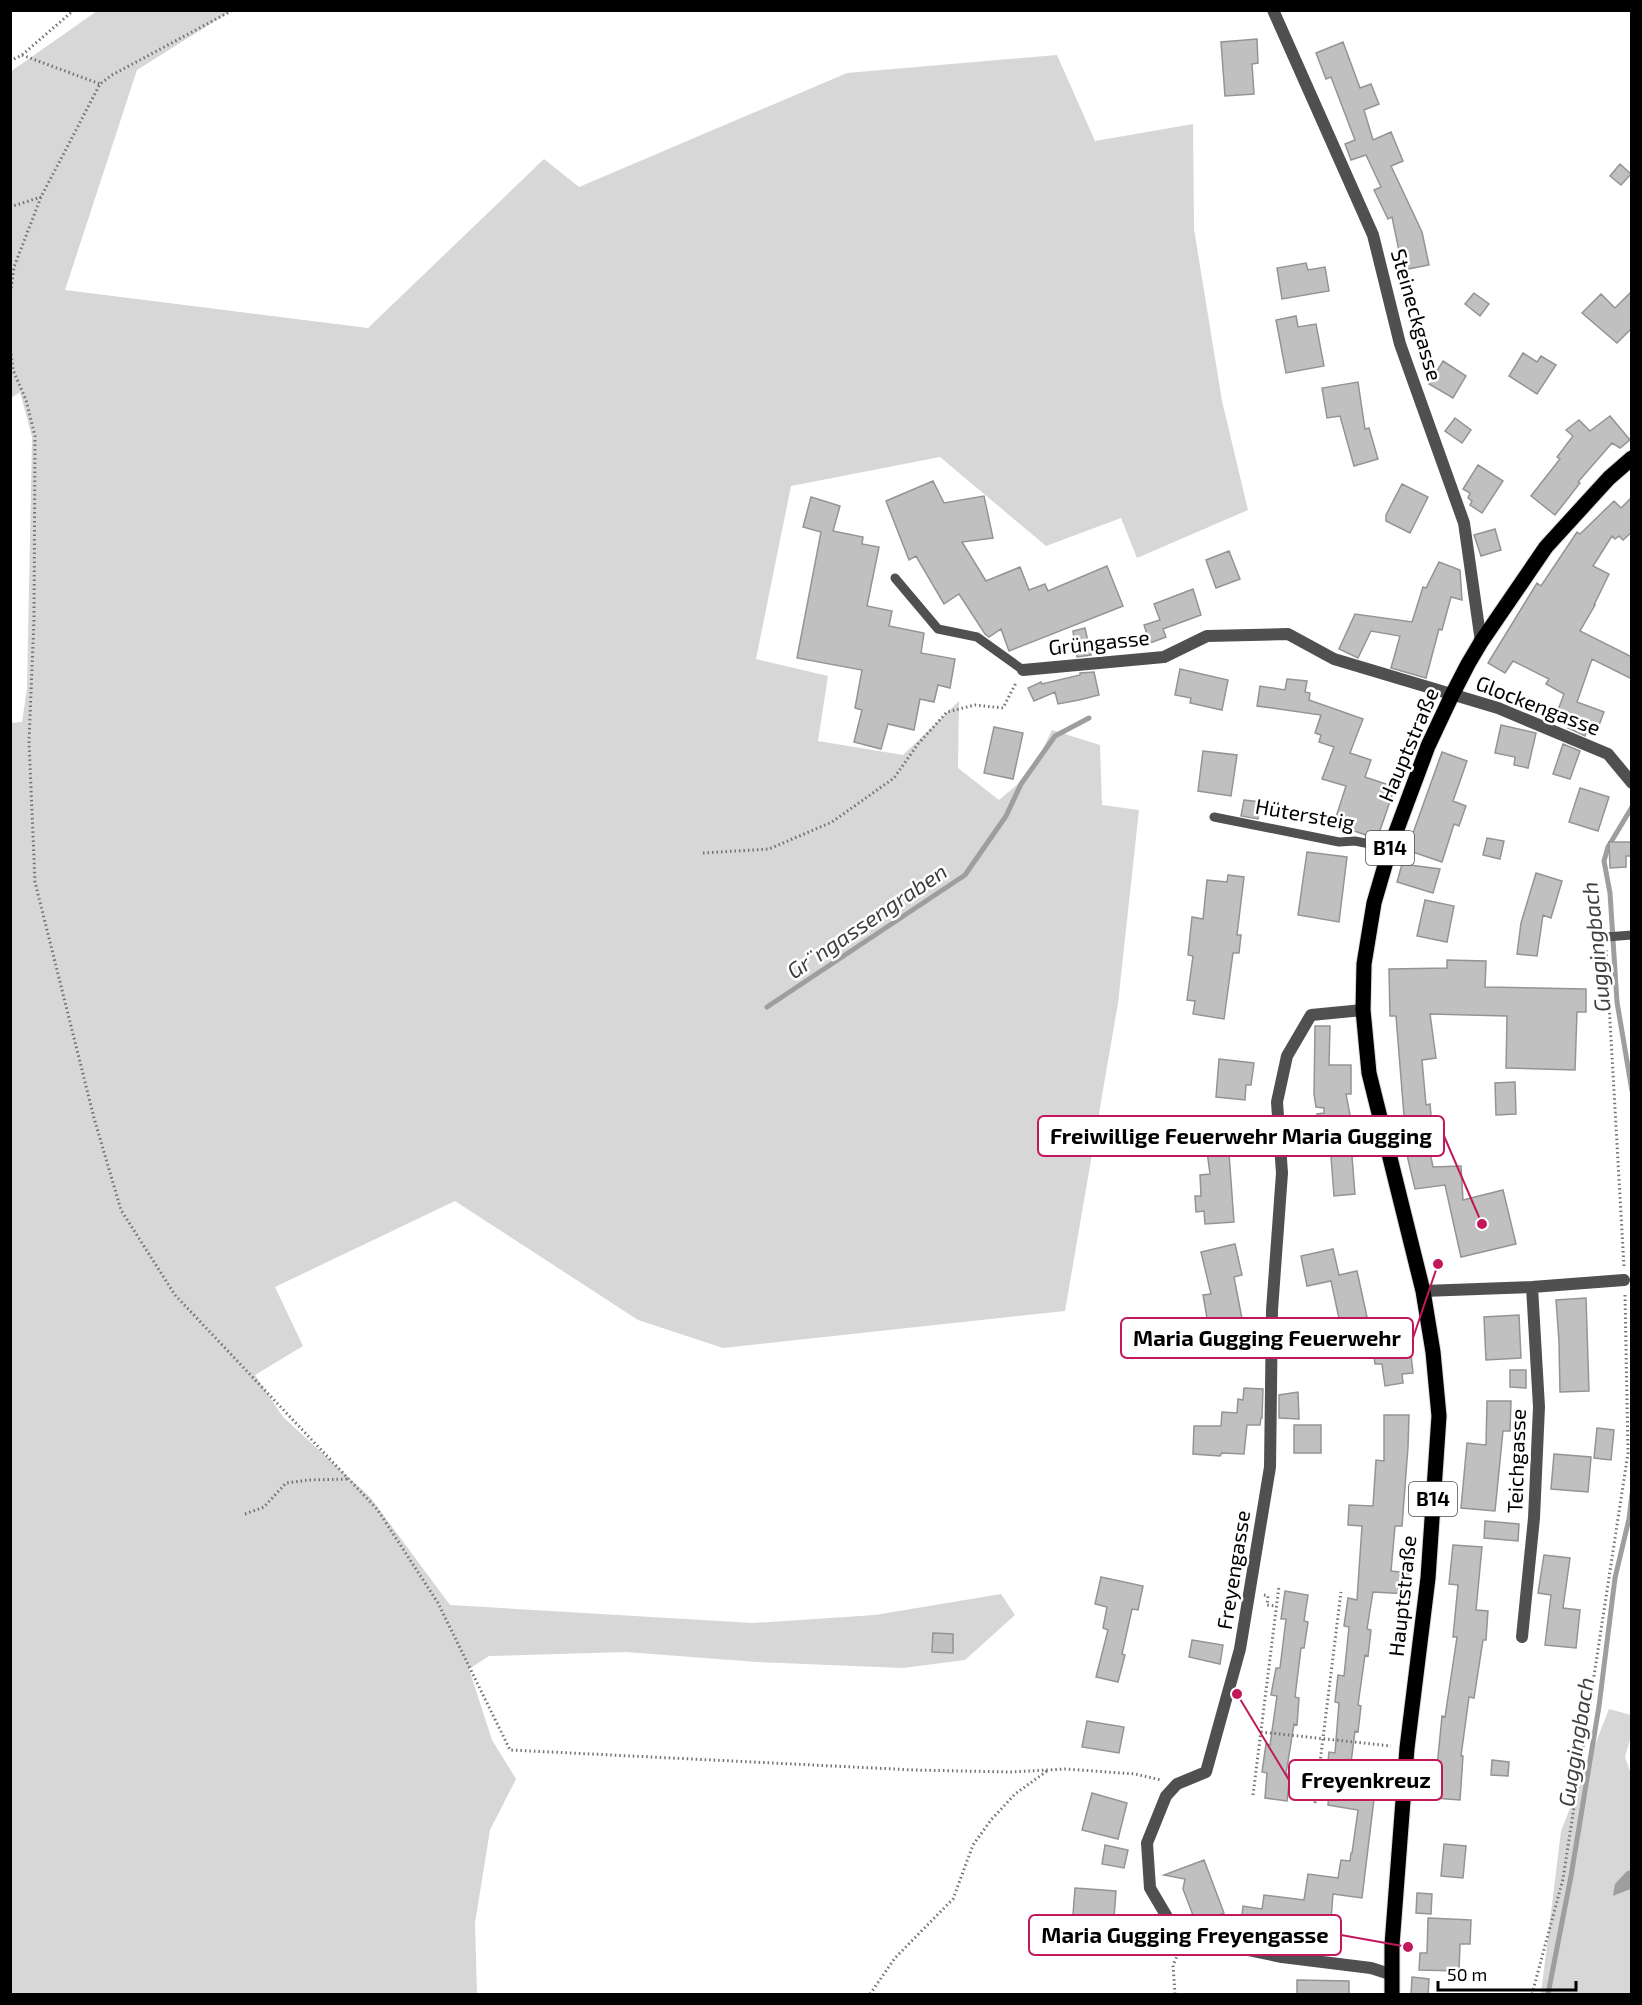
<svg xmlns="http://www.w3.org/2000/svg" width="1642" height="2005" font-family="'Exo 2',sans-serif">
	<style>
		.green { fill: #d7d7d7 }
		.water { fill: #9e9e9e }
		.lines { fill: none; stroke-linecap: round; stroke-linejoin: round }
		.stream { stroke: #9e9e9e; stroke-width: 5 }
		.building { fill: #c0c0c0; stroke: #949494; stroke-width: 1.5 }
		.primary-casing { stroke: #dbdbdb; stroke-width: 17 }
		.path { stroke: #727272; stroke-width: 3; stroke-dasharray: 1.5 3; stroke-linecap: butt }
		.service { stroke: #505050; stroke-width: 9 }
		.minor { stroke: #505050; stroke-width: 12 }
		.primary { stroke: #000; stroke-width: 15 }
		.labels { text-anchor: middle; stroke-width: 5; stroke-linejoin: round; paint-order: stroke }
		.shield { fill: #fff; stroke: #4c4c4c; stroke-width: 1.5 }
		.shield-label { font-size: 20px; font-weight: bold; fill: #000 }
		.street-label { font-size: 21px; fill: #000; stroke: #fff }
		.water-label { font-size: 22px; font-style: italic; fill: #3f3f3f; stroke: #fff }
		.leader { fill: none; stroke: #c2185b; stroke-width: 2 }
		.callout-dot { fill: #c2185b; stroke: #fff; stroke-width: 2 }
		.callout { fill: #fff; stroke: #c2185b; stroke-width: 2 }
		.callout-label { font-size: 22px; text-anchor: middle; font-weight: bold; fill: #000 }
	</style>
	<rect width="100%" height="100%" fill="#fff"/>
	<path class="green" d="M97,11H231L137,70L65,290L368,328L544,159L579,187L847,73L1057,55L1095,141L1193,124L1194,229L1222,401L1248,510L1137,558L1121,518L1046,546L940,457L791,486L756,659L828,676L818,741L903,755L959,701L958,768L999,800L1032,772L1052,730L1100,745L1102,805L1139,810L1118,1003L1065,1311L723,1348L638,1320L455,1201L275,1287L303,1346L255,1375L283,1417L370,1497L450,1605L753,1623L875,1615L1001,1594L1015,1615L965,1660L903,1668L757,1662L626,1652L489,1656L469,1669L492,1740L516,1779L490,1830L475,1923L477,1994H11L10,723L22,722L27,689L32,437L20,392L11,398L10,72Z
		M1609,1709L1631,1715V1736L1625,1757L1631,1774V1870L1627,1871L1613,1896L1631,1889V1994H1541L1561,1831Z"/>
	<path class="water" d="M1631,1870V1889L1613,1896L1615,1884L1627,1871Z"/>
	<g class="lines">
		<path class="stream" d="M1632,807L1608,847L1604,861L1610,893L1617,1002L1632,1091
			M767,1007L965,875L1006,816L1021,784L1055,736L1089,718
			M1548,1994L1571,1876L1599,1706L1615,1578L1629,1519L1632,1494"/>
	</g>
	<path class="building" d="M1257,39L1258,63L1252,64L1254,94L1225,96L1221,42Z
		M1343,42L1360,88L1371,84L1379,104L1364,110L1373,140L1391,132L1403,161L1391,166L1422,232L1429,265L1403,270L1392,217L1388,219L1374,190L1381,187L1366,155L1351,160L1345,144L1355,140L1331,77L1326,79L1316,53Z
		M1620,164L1631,174L1621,185L1610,176Z
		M1306,263L1308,270L1325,267L1329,291L1282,299L1277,268Z
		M1632,291V328L1617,343L1582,313L1601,294L1615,308Z
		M1474,293L1489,304L1480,316L1465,304Z
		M1296,316L1298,327L1316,324L1324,366L1286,373L1276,320Z
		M1523,353L1537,362L1541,356L1556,365L1537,394L1509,376Z
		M1443,361L1466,376L1453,398L1429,384Z
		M1358,382L1365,429L1369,428L1378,459L1354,466L1340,416L1327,418L1322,388Z
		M1610,416L1630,440L1620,448L1612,443L1578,482L1580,483L1555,515L1531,496L1560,459L1557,457L1573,436L1566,430L1579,420L1590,431Z
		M1455,418L1471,430L1462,443L1445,431Z
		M1478,465L1503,481L1482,513L1470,505L1472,501L1468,498L1470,493L1463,489Z
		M933,481L944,503L984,496L993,538L962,542L986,581L1020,567L1029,590L1045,584L1048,591L1107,566L1123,606L1009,651L1001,629L989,637L985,634L959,594L944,604L916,556L909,560L886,501Z
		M1402,484L1428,497L1410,533L1386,521V515Z
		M811,497L840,506L833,531L863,537L862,544L879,547L867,606L892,611L889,626L924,633L921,653L955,659L950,688L938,685L934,702L920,699L914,730L888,724L881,749L854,742L862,710L855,708L862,670L797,658L821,532L803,527Z
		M1632,497V532L1623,540L1619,536L1615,539L1612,536L1593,566L1609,574L1594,605H1595L1580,631L1632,657V679L1592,659L1577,702L1604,712L1596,733L1587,730L1585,736L1568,728L1570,724L1555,718L1564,694L1546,684L1549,679L1513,661L1505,673L1488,663L1537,583L1541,586L1577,532L1580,534L1614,501L1621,508Z
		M1495,529L1501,550L1481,556L1474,535Z
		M1229,551L1240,579L1216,588L1206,560Z
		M1439,562L1460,570L1462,600L1451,597L1442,630L1439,629L1426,678L1391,668L1400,636L1371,631L1358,658L1339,649L1355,614L1412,622L1423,587L1426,588Z
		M1193,589L1201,615L1163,629L1166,637L1150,643L1144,625L1160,620L1154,604Z
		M1085,628L1091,655L1077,657L1073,631Z
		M1180,669L1228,680L1222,710L1190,703L1191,698L1175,695Z
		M1094,672L1099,695L1079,700L1058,704L1055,692L1034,701L1028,688L1041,682L1042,684L1080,675V673Z
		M1287,679L1307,681L1305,692L1310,693L1309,700L1363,719L1350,753L1371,760L1365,777L1395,787L1377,839L1343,827L1345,820L1336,817L1346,786L1322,779L1334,747L1319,742L1321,735L1315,733L1321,715L1257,706L1260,686L1285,690Z
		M1501,725L1536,733L1528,768L1514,765L1515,757L1495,753Z
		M994,727L1023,733L1013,779L984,773Z
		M1563,744L1580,751L1570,779L1553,774Z
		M1203,751L1237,755L1231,796L1198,791Z
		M1442,752L1467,761L1453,801L1466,806L1459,826L1454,824L1442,862L1407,850Z
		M1580,788L1609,797L1598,831L1569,822Z
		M1244,800L1261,802L1258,819L1241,816Z
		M1487,838L1504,841L1500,859L1483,855Z
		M1609,842H1632V856H1626V867L1610,868Z
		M1307,852L1347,857L1339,922L1298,915Z
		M1402,864L1440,869L1433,893L1397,882Z
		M1536,873L1562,881L1551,918L1543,915L1537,956L1517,954L1521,923Z
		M1228,875L1244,877L1237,935H1241L1239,953H1233L1224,1019L1193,1014L1195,1001L1187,1000L1193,956L1188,955L1192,917L1203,919L1207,880L1227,882Z
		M1425,900L1454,906L1447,942L1417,936Z
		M1447,960L1486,961L1485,987L1586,989V1012H1577L1575,1070L1506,1068L1507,1016L1430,1014L1436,1058L1422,1060L1426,1105L1430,1104L1432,1126L1425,1127L1433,1167L1461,1166L1463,1200L1503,1190L1516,1244L1461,1257L1445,1185L1415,1189L1398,1117L1404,1116L1396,1016H1390L1389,969L1447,968Z
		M1315,1026H1330L1329,1065H1351V1094H1346L1353,1131L1357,1130L1362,1154L1352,1157L1355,1194L1334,1196L1329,1130L1319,1132L1317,1114L1324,1113V1108L1316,1107L1314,1094Z
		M1219,1059L1254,1063L1251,1085H1246L1245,1100L1216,1097Z
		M1515,1082L1516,1114L1496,1115L1495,1083Z
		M1227,1126L1234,1222L1205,1224L1204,1211L1196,1212L1195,1196H1201L1200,1175L1210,1174L1204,1129Z
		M1235,1244L1242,1275L1234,1277L1243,1324L1209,1330L1203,1295L1211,1294L1201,1252Z
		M1333,1249L1339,1275L1357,1271L1367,1317L1340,1323L1331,1281L1307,1286L1301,1256Z
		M1586,1298L1589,1391L1560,1392L1559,1341L1556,1300Z
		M1519,1315L1521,1358L1486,1360L1484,1317Z
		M1409,1336L1413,1373L1402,1374L1403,1383L1385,1386L1382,1364H1375L1372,1340Z
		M1510,1370H1526V1388L1510,1387Z
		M1244,1388L1263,1389L1262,1418H1261L1260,1425H1247L1244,1454L1222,1453L1220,1456L1193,1454L1194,1426H1221L1222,1412L1237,1413L1238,1399L1243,1400Z
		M1298,1392L1299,1419L1279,1418V1395Z
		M1487,1401H1511L1510,1431H1503L1495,1511L1461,1508L1467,1443L1486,1445Z
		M1384,1415H1409L1408,1447L1402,1526H1395L1391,1571L1409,1573L1408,1594L1373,1592L1367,1629L1371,1630L1368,1656L1365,1655L1358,1705L1361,1706L1358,1732L1355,1731L1351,1763L1378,1766L1362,1898L1333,1894L1329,1945L1240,1933L1243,1906L1262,1909L1264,1895L1304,1900L1308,1874L1338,1878L1341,1860L1350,1861L1351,1853H1352L1358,1810L1328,1805L1330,1780H1326L1329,1752L1335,1753L1339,1703L1335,1702L1338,1675L1344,1676L1349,1627L1344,1626L1348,1598L1357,1600L1362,1526L1348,1525L1349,1505L1373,1506L1376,1460L1384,1461Z
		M1294,1425H1321V1453H1294Z
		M1597,1428L1614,1430L1611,1460L1594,1458Z
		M1554,1454L1591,1457L1588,1492L1551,1489Z
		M1485,1521L1519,1524L1518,1541L1484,1538Z
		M1453,1545L1482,1547L1476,1610L1488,1611L1486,1640H1483L1474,1698L1469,1697L1461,1756H1463L1460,1800L1434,1798L1442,1716L1445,1717L1457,1637H1453L1458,1585L1449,1584Z
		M1544,1555L1570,1558L1563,1608L1580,1610L1576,1648L1545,1645L1551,1595L1538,1593Z
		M1101,1577L1143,1586L1138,1610L1132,1609L1122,1654L1125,1655L1118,1682L1096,1677L1108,1630L1103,1628L1107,1607L1095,1604Z
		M1285,1591L1308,1595L1304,1621L1308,1622L1304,1648H1301L1295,1697L1299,1698L1297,1725L1294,1724L1286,1774H1290L1287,1801L1265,1798L1267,1773L1262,1772L1266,1744L1270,1745L1277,1696L1271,1695L1276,1668H1280L1286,1619H1281Z
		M933,1633L953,1634V1653L932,1652Z
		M1192,1640L1223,1645L1220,1664L1189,1657Z
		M1087,1721L1124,1727L1119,1753L1082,1747Z
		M1492,1760L1509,1762L1508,1776L1491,1775Z
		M1092,1793L1127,1803L1118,1839L1082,1830Z
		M1444,1844L1466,1846L1463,1878L1441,1876Z
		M1105,1845L1128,1850L1124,1868L1102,1864Z
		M1204,1860L1224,1913L1196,1923L1183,1889L1185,1879L1164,1875Z
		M1075,1888L1116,1891L1113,1931L1072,1928Z
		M1417,1893L1432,1894L1431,1914L1416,1913Z
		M1428,1918L1471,1920L1470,1944H1460L1459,1971L1419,1970L1420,1953H1427Z
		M1412,1977L1429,1979L1428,1995H1411Z
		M1297,1980L1349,1981V1995H1297Z"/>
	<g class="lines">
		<defs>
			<path id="primary" d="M1392,1994V1945L1407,1748L1428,1578L1439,1416L1433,1352L1423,1291L1369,1073L1363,1010L1364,964L1374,903L1390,848L1428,746L1452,695L1468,664L1481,642L1546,547L1609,478L1632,458"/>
		</defs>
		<use href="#primary" class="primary-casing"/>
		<path class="path" d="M22,55L100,84
			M10,61L22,55L74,10
			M10,207L41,197
			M10,297L14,267L41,197L100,84L112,75L233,10
			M10,345L13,370L26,400L35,436L34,619L29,741L35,882L94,1118L121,1210L175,1295L377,1509L438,1603L510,1750L914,1770L1012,1772L1066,1769L1135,1774L1161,1780
			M703,853L769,849L832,822L894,778L918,744L947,712L975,705L1003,708L1016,683
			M1606,950L1624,1267
			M245,1514L264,1507L286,1483L309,1480L349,1479
			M1264,1595L1268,1596L1267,1605L1276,1606
			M1261,1732L1391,1746
			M1253,1795L1279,1586
			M1315,1803L1341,1592
			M870,1994L895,1958L953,1899L973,1845L991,1820L1015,1794L1047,1771
			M1175,1994L1173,1965L1180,1950
			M1532,1994L1563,1879L1628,1453L1625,1294"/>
		<path class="service" d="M895,578L938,629L977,637L1023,670
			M1214,817L1339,842L1355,841L1390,848
			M1606,937L1632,935"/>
		<path class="minor" d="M1273,10L1373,235L1400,344L1464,523L1481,642
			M1023,670L1164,657L1207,636L1288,634L1334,659L1498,708L1608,754L1632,783
			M1363,1010L1311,1015L1287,1056L1277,1102L1282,1173L1272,1310L1270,1467L1240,1649L1206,1772L1177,1784L1166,1796L1147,1843L1150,1888L1170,1922L1185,1937L1282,1957L1371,1968L1393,1975
			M1423,1291L1532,1287L1624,1280
			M1522,1637L1534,1518L1539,1407L1532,1287"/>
		<use href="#primary" class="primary"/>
	</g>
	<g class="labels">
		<g class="shield">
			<rect x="1366" y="831" width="48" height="34" rx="4.5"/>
			<rect x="1409" y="1482" width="48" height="34" rx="4.5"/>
		</g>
		<g class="shield-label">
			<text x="1390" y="855">B14</text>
			<text x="1433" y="1506">B14</text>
		</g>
		<g class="street-label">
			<text transform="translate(1416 315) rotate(74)" y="7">Steineckgasse</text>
			<text transform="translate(1099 643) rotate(-6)" y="7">Grüngasse</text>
			<text transform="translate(1538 706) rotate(21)" y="7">Glockengasse</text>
			<text transform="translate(1409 745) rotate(-67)" y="7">Hauptstraße</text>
			<text transform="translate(1305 815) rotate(10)" y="7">Hütersteig</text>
			<text transform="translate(1517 1461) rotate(-88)" y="7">Teichgasse</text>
			<text transform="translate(1234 1570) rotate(-81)" y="7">Freyengasse</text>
			<text transform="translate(1403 1596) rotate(-84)" y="7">Hauptstraße</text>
		</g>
		<g class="water-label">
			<text transform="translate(867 921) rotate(-34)" y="8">Gr¨ngassengraben</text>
			<text transform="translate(1596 947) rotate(-96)" y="8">Guggingbach</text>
			<text transform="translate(1576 1742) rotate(-81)" y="8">Guggingbach</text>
		</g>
	</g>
	<path class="leader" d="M1482 1224L1444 1136M1438 1264L1413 1338M1237 1694L1289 1780M1408 1947L1341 1935"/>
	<g class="callout-dot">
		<circle cx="1482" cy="1224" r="6"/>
		<circle cx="1438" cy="1264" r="6"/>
		<circle cx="1237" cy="1694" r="6"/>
		<circle cx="1408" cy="1947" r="6"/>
	</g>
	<g class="callout">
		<rect x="1038" y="1116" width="406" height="40" rx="6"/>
		<rect x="1121" y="1318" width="292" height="40" rx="6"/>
		<rect x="1289" y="1760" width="153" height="40" rx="6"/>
		<rect x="1029" y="1915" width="312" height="40" rx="6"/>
	</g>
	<g class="callout-label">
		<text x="1241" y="1144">Freiwillige Feuerwehr Maria Gugging</text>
		<text x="1267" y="1346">Maria Gugging Feuerwehr</text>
		<text x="1366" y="1788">Freyenkreuz</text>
		<text x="1185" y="1943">Maria Gugging Freyengasse</text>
	</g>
	<rect width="1642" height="2005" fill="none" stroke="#000000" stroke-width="24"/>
	<path d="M1438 1981v9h138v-9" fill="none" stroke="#000000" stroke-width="3"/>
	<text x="1447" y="1981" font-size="18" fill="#000000" stroke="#ffffff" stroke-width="4.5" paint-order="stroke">50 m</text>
</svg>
